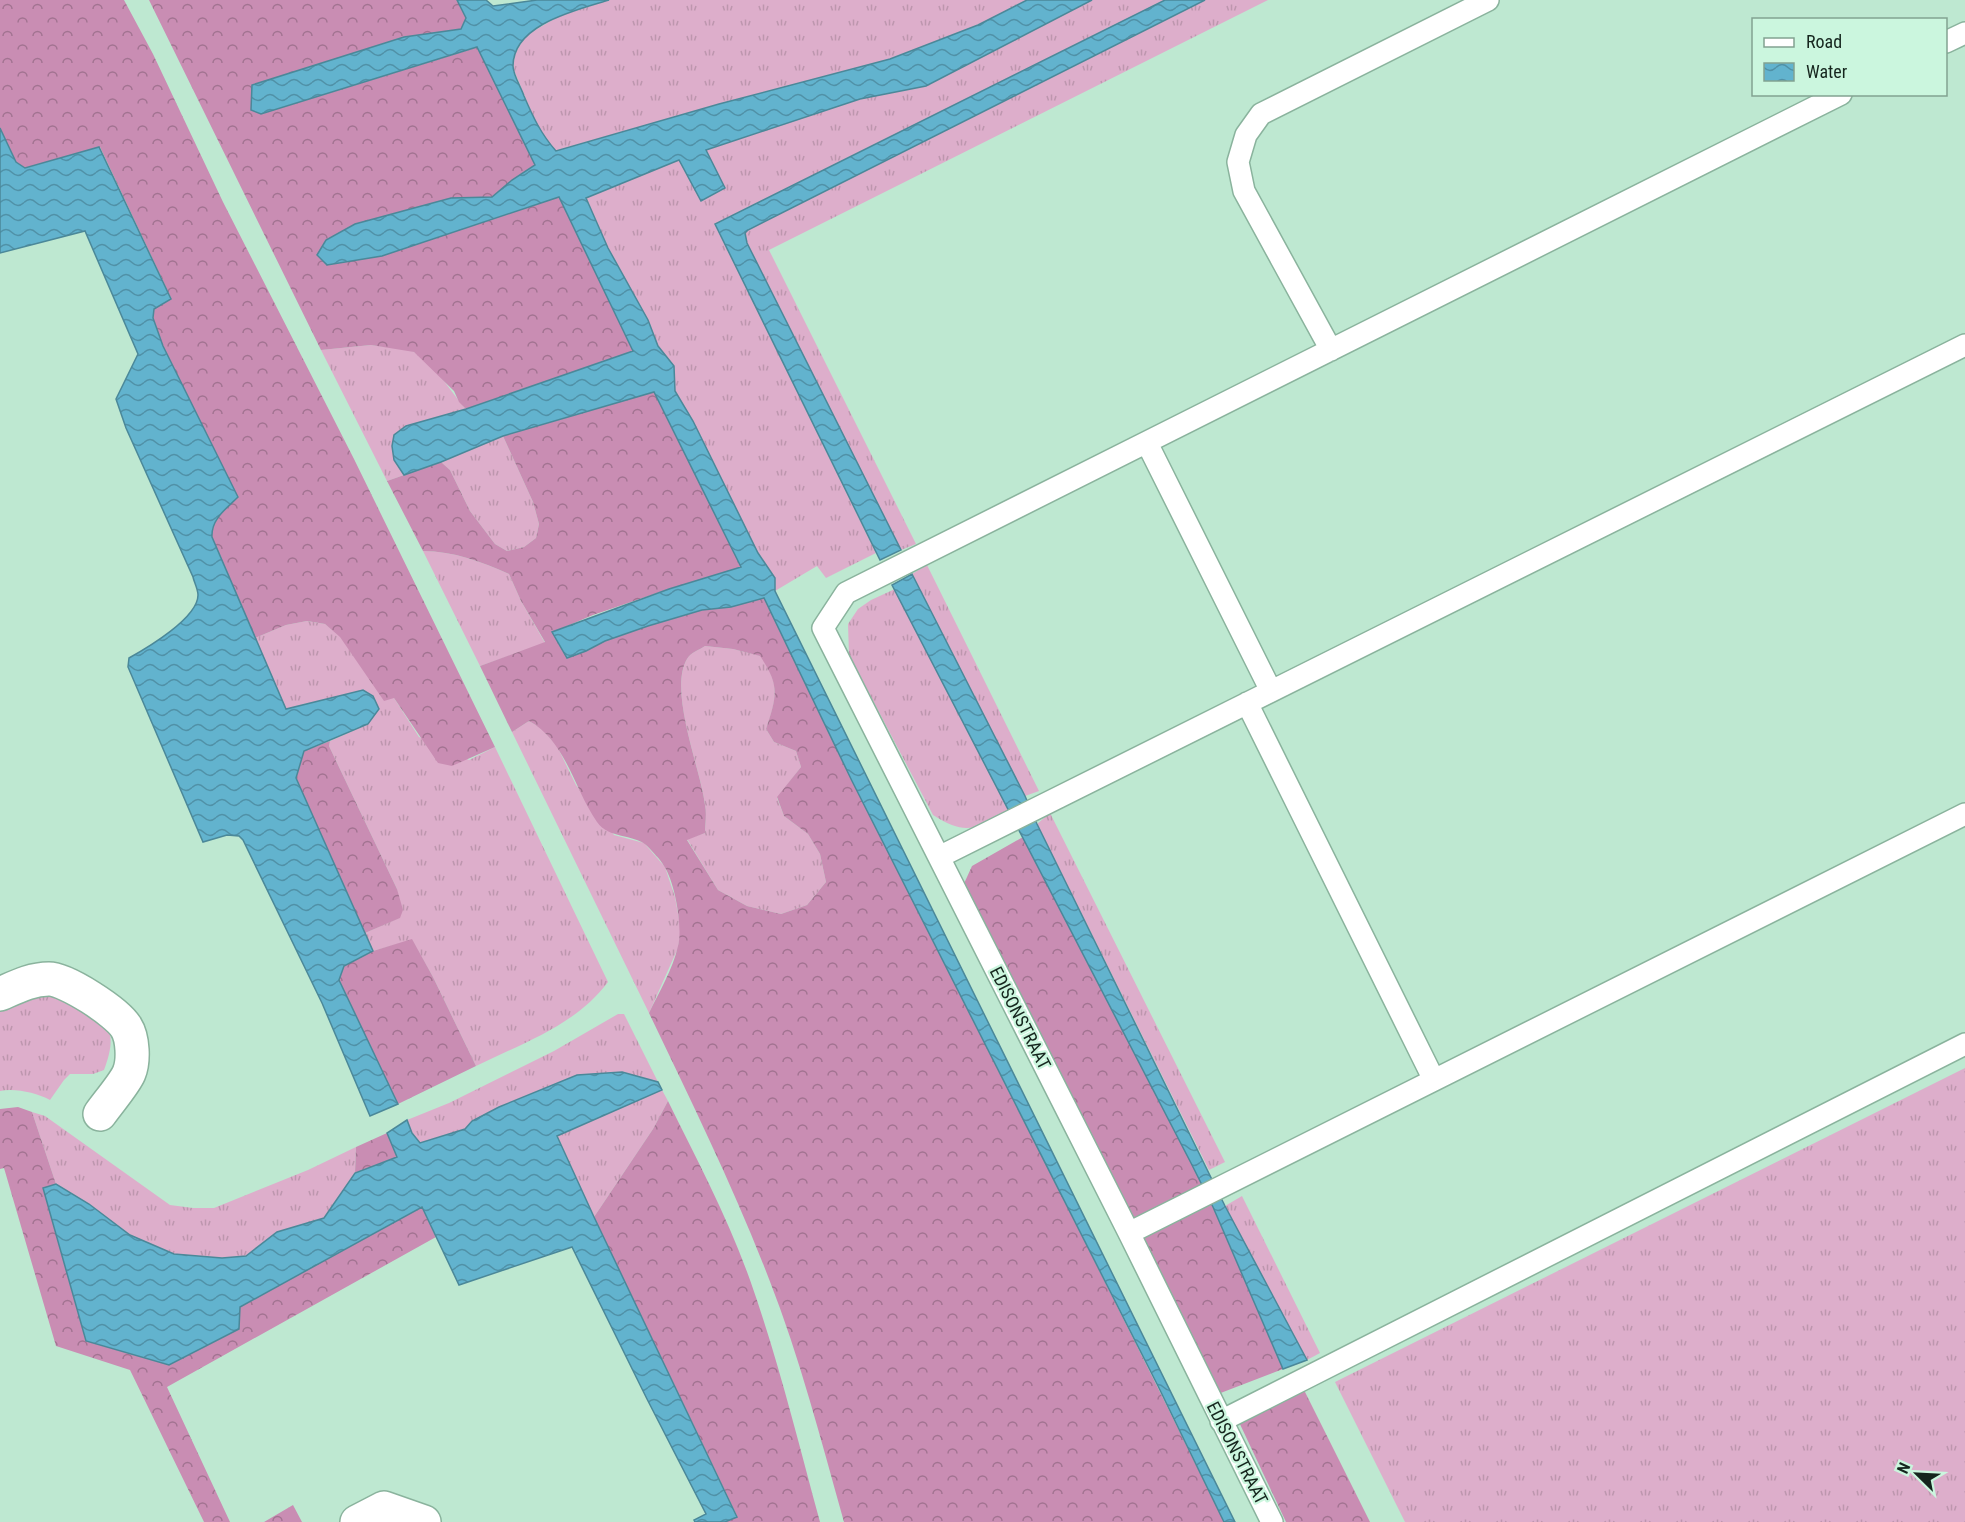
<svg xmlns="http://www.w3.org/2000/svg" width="1965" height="1522" font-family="'Roboto Condensed',sans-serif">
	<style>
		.grass { fill: url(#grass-tufts) }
		.forest { fill: url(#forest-crowns); fill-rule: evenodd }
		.water { fill: url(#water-waves); stroke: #4b8899; stroke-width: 1.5 }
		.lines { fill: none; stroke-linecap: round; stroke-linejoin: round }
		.lane-casing { stroke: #8ab39d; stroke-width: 24 }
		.street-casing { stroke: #8ab39d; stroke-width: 36 }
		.lane { stroke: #fff; stroke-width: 21 }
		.street { stroke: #fff; stroke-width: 33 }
		.labels { text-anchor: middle; stroke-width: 4.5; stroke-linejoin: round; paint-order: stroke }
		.street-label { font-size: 18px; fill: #15251d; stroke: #cbf6de }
	</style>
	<defs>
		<pattern id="grass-tufts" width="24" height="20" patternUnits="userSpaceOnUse" patternTransform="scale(1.5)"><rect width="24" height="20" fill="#ddaecb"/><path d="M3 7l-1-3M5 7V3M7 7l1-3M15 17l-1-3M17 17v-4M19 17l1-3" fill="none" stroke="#bd96ae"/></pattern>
		<pattern id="forest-crowns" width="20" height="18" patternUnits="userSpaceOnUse" patternTransform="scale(1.5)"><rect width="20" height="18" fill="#c98db3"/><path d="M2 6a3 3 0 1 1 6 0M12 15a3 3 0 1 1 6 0" fill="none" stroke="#a27391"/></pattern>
		<pattern id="water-waves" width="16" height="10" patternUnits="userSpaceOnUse" patternTransform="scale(1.5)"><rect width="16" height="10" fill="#62b3ce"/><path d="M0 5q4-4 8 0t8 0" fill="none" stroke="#5091a7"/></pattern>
	</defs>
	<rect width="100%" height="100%" fill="#bee8d1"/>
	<path class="grass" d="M609,0H1027L978,25L890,59L719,104L555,151L538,128L513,68L515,54L525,36L559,16Z
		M1092,0H1165L715,224L876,553L826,578L817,566L775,591V578L758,553L693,421L675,391L674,366L658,346L648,320L608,248L586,197L679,160L701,200L705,150L860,99L926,86Z
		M1205,0H1268L769,250L916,544L901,550L747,243L745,233L748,230Z
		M371,345C382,347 405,347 414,352C433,361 452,394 466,409L406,426L392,446L394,460L404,475L387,481L321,350Z
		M503,436L533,502L539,524L536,538L524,547L507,551L495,544L470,511L450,470L441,462Z
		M423,551C453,551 482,562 509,574L521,601L545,643L480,666Z
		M927,565L1039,791L1025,796L912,574Z
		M895,589L1009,811C975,828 968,837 933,815L849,655L848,624L858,609L871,600Z
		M307,621L325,624L340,636L359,663L394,698L419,737L469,760L495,747L608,982C576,1025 523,1043 476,1066L433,977L412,940L373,951L365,933L399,918L397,889L329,746L330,741L368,724L327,700L304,704L286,710L255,638L286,625Z
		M705,646L733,649L761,656C780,685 777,697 766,729L774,742L796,751L801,767L777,798L784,816L808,834L820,854L826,882L807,905L781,914L747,906L718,890L687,839L705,833C705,824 707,814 705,805C701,769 668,692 687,659C690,653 699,650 705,646Z
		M529,721L541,728L557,746L576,785L614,835L644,843L665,867L675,897L681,930L678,948L649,1013L512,732Z
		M1050,813L1225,1162L1209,1170L1037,824Z
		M61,994C99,1015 123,1021 104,1070L93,1074H70L64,1080L50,1100C36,1093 16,1088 0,1091V996Z
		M618,1014H624L658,1082L622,1072L577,1075L499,1107L472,1121L466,1129L420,1143L412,1133L407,1120L449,1103L554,1051Z
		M1965,1068V1522H1405L1335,1382Z
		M662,1090L668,1101L653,1129L594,1217L557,1135Z
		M32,1112L45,1116L170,1205L193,1208H214L308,1170L356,1147L355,1173L324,1218L277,1232L246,1256L222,1258L174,1254L130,1235L89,1204L56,1184Z
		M1242,1196L1320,1353L1307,1360L1225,1206Z"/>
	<path class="forest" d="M0,0H124L153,54L223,202L354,459L495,747L452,766L438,763L394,698L384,701L340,637L325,624L307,621L286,625L255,638L212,537C211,519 226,509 238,497L163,346L153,318L154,309L171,298L100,147L25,168L16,162L0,128Z
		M149,0H457L466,18L461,29L404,37L251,110L261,114L478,47L535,165L512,180L492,197L476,199L517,210L559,197L634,351L466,409L459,402L454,391L414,352L371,345L321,350Z
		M654,392L742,567L669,589L593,615L553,632L567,658L586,651L605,641L648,626L702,610L731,607L764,597C913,908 1073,1213 1224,1522H844C821,1440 800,1358 769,1279C734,1188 691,1101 649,1013C659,992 673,969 678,946C683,928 675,882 664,866C660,859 652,851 646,845C633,834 609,839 597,822C574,789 566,741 529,721L512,732L480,666L545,642L521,601L509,574C482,562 453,551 423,551L387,481L441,462L450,470L470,511L495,544L507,551L524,547L536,538L539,524L533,502L503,436ZM705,646L733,649L760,656C780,685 777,696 766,729L774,742L796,751L801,767L777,797L784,816L808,834L820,854L826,882L807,905L781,914L747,906L718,890L687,840L705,833C705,824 707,814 705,805C701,770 668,691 687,659C690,653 699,650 705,646Z
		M330,741L329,746L397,889L403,910L400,918L365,933L296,778L304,751Z
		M1023,837L1192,1165L1213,1207L1283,1369L1218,1394L962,888L972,866Z
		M412,939L433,977L476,1066L398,1104L339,980L344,966L373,951Z
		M668,1101C697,1160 728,1218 750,1280C778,1359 798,1441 820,1522H725L737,1516L594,1217L653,1129Z
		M18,1107L32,1112L56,1184L44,1188L86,1341L169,1365L239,1329L240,1307L422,1207L436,1237L167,1387L230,1522H204L130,1370L56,1346L4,1168L0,1169V1109Z
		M387,1133L398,1157L355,1173L356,1147Z
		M1302,1386L1370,1522H1286L1238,1420Z
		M293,1505L302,1522H264Z"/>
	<path class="water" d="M457,0H486L493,6L537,0H609C577,10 513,24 513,66C513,75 521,87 524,96C533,117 541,134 556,151L719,104L890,59L978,25L1027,0H1092L926,86L860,99L706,150L725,188L701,201L679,160L586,198L608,248L648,320L658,346L674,366L675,391L693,421L758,553L775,578V591L1235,1522H1224L1158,1386L852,781L764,598L731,607L702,610L648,626L605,641L586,651L567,658L552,632L669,589L741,567L654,392L503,436L441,462L404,475L394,460L392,446L394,435L406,426L466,409L633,351L559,197L382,256L327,265L317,255L326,240L355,224L451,198L492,197L512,180L535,165L477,47L261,114L251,110L252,85L404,37L461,29L466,18Z
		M1165,0H1205L748,230L745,233L747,243L901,550L880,560L715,224Z
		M0,128L16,162L25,168L99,147L171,299L154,309L153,318L163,346L238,497C226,509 211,519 212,537L286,709L363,690L373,696L379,709L368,724L304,751L296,778L373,951L344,966L339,980L398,1104L370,1116L322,1003L243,840L239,836L227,835L203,842L128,667L129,658C147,648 198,618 198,595C198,589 194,582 193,577L126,428L116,399L138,354L85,231L0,253Z
		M912,574L1025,796L1037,824L1225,1206L1307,1360L1283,1369L1213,1207L1192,1165L892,585Z
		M622,1072L658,1082L662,1090L557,1136L594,1217L737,1517L725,1522H695L694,1520L706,1514L647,1399L572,1247L459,1285L422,1207L240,1307L239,1329L169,1365L86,1341L43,1188L56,1184L89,1204L130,1235L174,1254L222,1258L246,1256L277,1232L324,1218L355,1173L397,1157L387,1133L407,1120L412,1133L420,1143L465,1129L472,1121L499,1107L577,1075Z"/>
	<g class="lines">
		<defs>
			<path id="lane" d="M1946,42L1965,33
				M1331,350L1244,191L1238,162L1246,135L1261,114L1488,0
				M1147,443L1271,691
				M1247,703L1434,1080
				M939,857L1965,345
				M1129,1233L1965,814
				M1221,1421L1965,1044
				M1272,1522L1129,1233L823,628L846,593L1841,94"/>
			<path id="street" d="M0,994C16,987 31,979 49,979C66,979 117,1012 126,1027C133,1038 134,1061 129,1073C125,1083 107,1104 100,1114
				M357,1522L384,1508L424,1522"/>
		</defs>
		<use href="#lane" class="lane-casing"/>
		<use href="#street" class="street-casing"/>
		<use href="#lane" class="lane"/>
		<use href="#street" class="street"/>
	</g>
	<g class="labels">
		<g class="street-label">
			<text transform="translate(1020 1018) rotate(63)" y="6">EDISONSTRAAT</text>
			<text transform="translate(1237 1453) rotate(63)" y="6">EDISONSTRAAT</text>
		</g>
	</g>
	<rect x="1752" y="18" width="195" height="78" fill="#cbf6de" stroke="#82a291" stroke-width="1.5"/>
	<rect x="1764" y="38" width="30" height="9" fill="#ffffff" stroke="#82a291" stroke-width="1.5"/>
	<text x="1806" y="48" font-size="18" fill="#15251d">Road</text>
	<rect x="1764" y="63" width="30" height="18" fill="url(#water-waves)" stroke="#82a291" stroke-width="1.5"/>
	<text x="1806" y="78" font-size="18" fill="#15251d">Water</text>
	<g transform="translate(1917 1474) rotate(294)" stroke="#cbf6de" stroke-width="4.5" paint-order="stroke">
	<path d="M0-4.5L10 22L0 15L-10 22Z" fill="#15251d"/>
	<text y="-9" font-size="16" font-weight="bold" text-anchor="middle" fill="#15251d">N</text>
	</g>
</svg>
